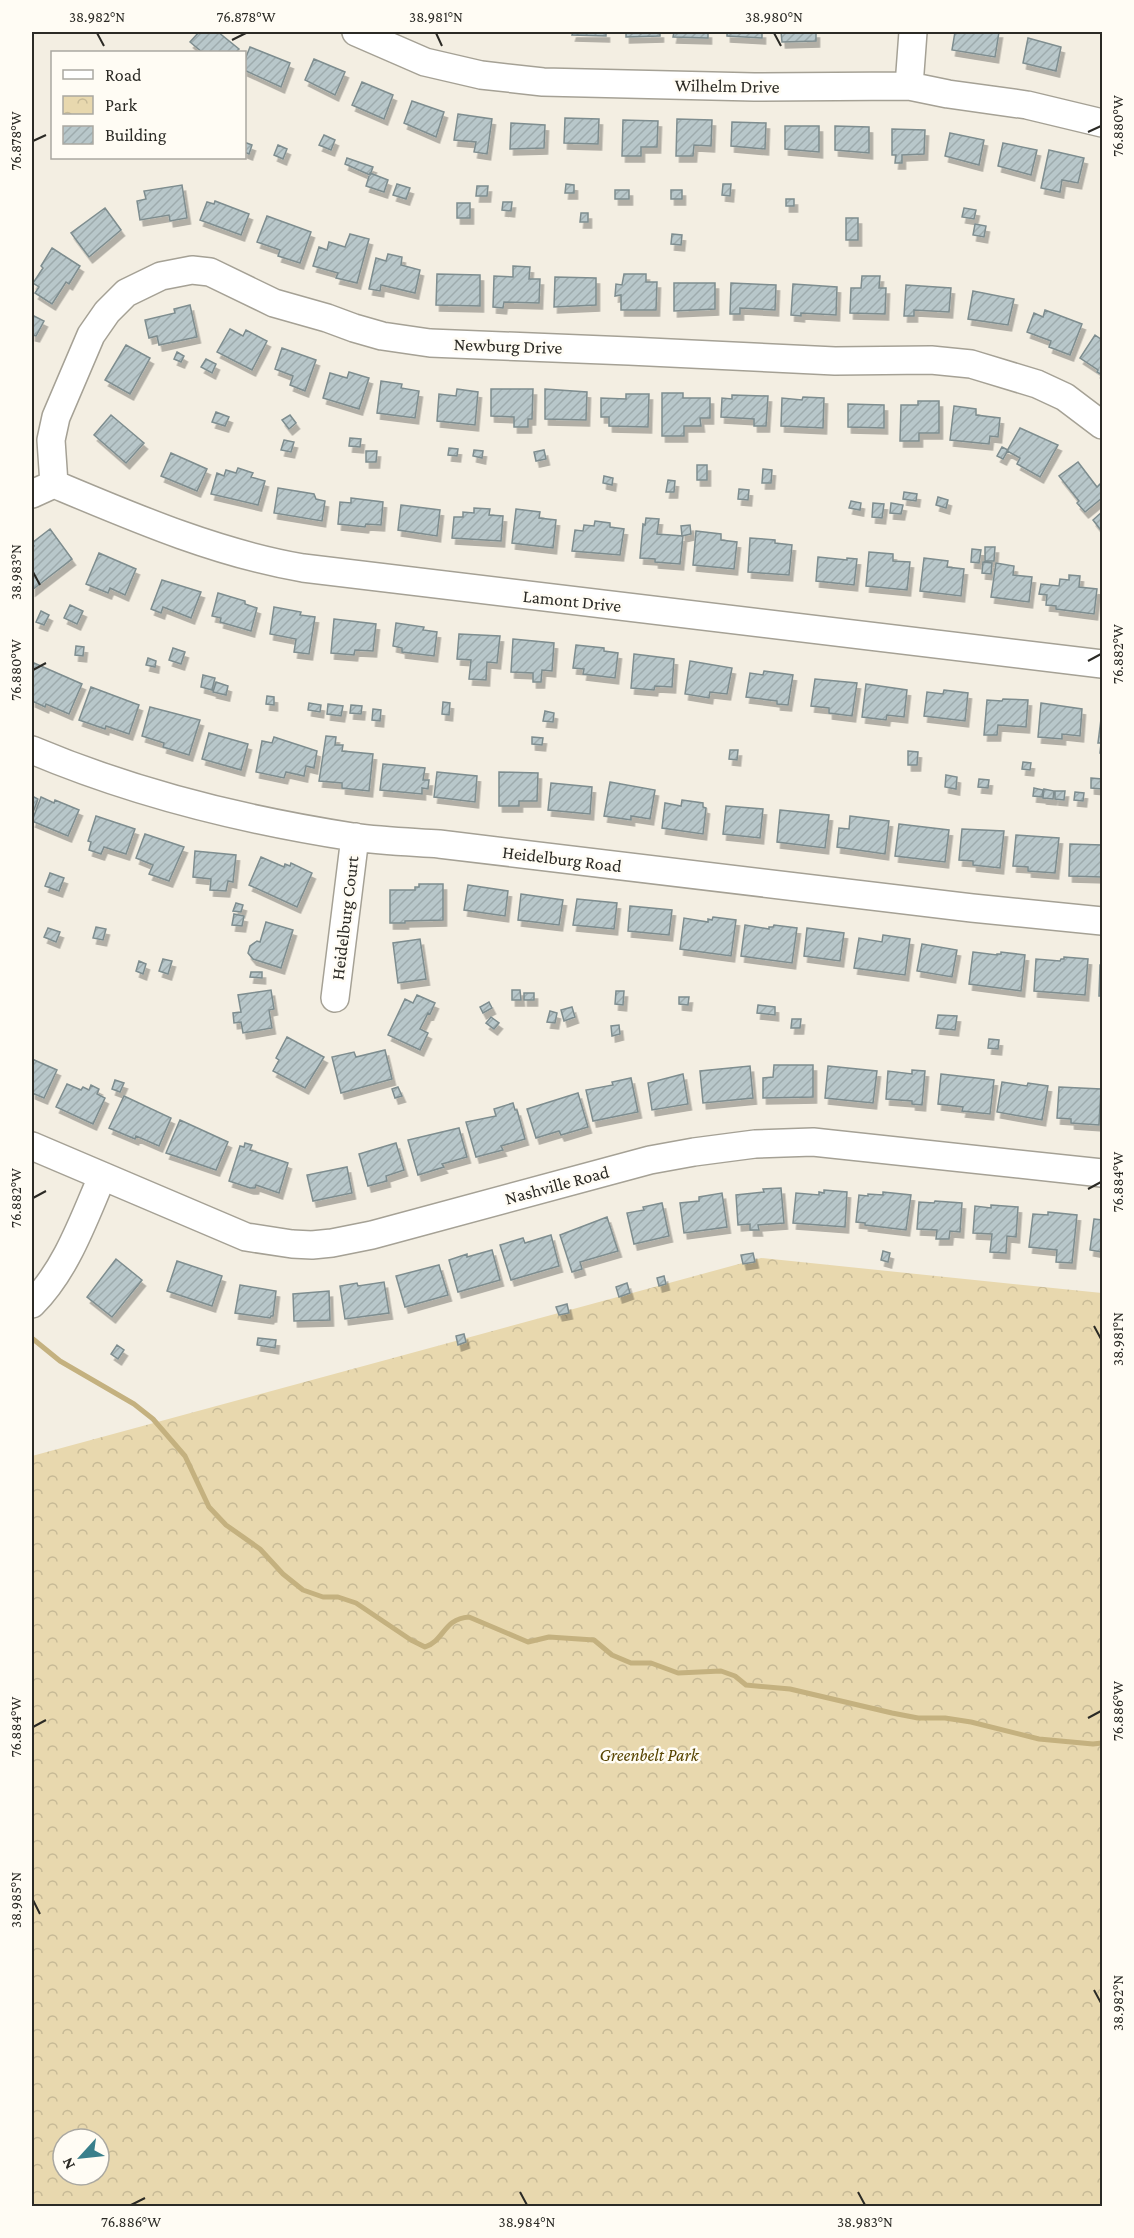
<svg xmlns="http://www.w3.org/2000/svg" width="1134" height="2238" font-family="'Crimson Pro',serif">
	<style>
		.park { fill: url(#park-crowns); fill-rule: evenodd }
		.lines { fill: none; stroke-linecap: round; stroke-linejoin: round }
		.stream { stroke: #c4b17f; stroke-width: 5 }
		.building { fill: url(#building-hatch); stroke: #7e8d8f; stroke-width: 1.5; filter: url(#shadow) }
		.minor-casing { stroke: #a5a195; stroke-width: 30 }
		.minor { stroke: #fff; stroke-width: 27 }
		.ticks { fill: none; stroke: #2b2a25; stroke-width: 2 }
		.labels { text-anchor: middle; stroke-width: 5; stroke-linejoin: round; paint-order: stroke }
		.street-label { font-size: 18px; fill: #2b2a25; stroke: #fffcf4 }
		.park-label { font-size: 18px; font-style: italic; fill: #574401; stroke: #fffcf4 }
		.neatline { fill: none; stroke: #2b2a25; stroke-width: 2 }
		.ticks-label { font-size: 15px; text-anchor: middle; fill: #2b2a25 }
	</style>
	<defs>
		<pattern id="park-crowns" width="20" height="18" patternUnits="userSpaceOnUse" patternTransform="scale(1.5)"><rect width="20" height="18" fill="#e8d8ae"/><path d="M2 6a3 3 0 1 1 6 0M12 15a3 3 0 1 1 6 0" fill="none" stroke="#c7ba96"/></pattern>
		<pattern id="building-hatch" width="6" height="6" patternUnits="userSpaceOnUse" patternTransform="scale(1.5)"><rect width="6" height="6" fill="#b8c7ca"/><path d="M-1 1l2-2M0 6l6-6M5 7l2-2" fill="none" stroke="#9eabad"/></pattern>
		<filter id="shadow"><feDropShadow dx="3.5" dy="6" stdDeviation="0" flood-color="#0004"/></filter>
	</defs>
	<rect width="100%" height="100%" fill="#f3eee2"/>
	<path class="park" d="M761,1258L1102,1293V2206H32V1456ZM63,2139H99V2175H63Z"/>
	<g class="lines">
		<path class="stream" d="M33,1339L60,1361L134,1404L153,1419L185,1456L209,1507L226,1525L260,1549L283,1574L303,1590L323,1597H338L356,1603L411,1640L425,1647C445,1640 443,1619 469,1617L528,1642L549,1637L594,1640L612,1655L631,1663H651L678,1673L721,1671L735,1676L746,1685L790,1689L892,1713L918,1718H945L971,1722L1039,1739L1093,1744L1102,1743"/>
	</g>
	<path class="building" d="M199,32H218L239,49L236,52H202L190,42Z
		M573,32H606V36L572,35Z
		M626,32H660V36L626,37Z
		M674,32H708V38L673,37Z
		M727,32H762V38L727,36Z
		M781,32H816V41L782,42Z
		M955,32H999L995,57L952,50Z
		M1028,38L1061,47L1056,71L1023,63Z
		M250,47L290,63L281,87L244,70V62Z
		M314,59L345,72L335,95L305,80Z
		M362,82L393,95L384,119L352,105Z
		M412,101L444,112L436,137L404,123Z
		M458,114L492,119L487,154L474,152L476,142L454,140Z
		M565,118L599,119L598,144L564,143Z
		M677,119L712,120L711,146L694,145L693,156H676Z
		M623,120L658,121L657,147H641V156H622Z
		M732,122L766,123L765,149L731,146Z
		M511,123L545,125L544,148L510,149Z
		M785,126H819V152L785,149Z
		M835,126L869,127V153L835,150Z
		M892,129L925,130L924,154L902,155V163H895L896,155H892Z
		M950,133L984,140L979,165L945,156Z
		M324,135L335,140L331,150L319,145Z
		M244,142L252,145L249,154L244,152Z
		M1003,143L1037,150L1031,175L998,166Z
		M278,145L287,149L283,159L274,155Z
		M1049,150L1084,158L1078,183L1062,180L1060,192L1041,188Z
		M347,158L373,167L370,175L345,164Z
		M370,173L388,180L384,192L366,186Z
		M397,184L410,188L406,199L393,195Z
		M566,184L574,185V193H565Z
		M723,184H731L730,196L722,195Z
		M182,185L187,218L170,221L169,215L140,220L137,201L146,199L144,191Z
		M477,186H488L487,196H476Z
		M615,190H629V199H615Z
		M671,190H682V199H671Z
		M786,199H794V206H786Z
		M215,201L249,214L241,235L200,220L207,202L214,204Z
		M503,202H512L511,211L502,210Z
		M457,203H470V218H457Z
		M105,208L121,230L89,257L71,233Z
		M964,208L976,210L974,219L962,217Z
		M581,213H588V222H580Z
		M267,216L311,232L300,263L278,256L280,250L257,242Z
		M846,218H858V240H846Z
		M975,224L986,226L984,237L973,235Z
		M350,234L369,239L357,283L336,278L338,273L313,266L319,247L327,250L329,242L345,247Z
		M672,234L682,235L681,245L671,244Z
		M52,248L80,266L69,284L66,282L52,304L35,293L39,287L33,283L43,268L41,266Z
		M388,254L402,257L401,265L420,270L415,293L381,285L380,291L369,289L376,258L386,261Z
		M513,266L530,267L529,279H540L539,303L504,302L503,308L493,307L494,276L513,277Z
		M437,274L480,275V306L436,305Z
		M624,274H646V282H657L656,310H621V295L615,296L616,284L622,285Z
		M862,276H880L879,288H886L885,314L850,313L851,288H861Z
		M555,277L596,278V305L554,307Z
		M674,283H715V309L674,311Z
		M731,283L776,285L775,310L740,308V314H730Z
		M793,284L837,287L836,315L801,313V316L791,315Z
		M906,285L951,288L949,312L914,310V316H904Z
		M973,291L1014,299L1008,325L968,319Z
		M190,305L197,337L159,345L157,336L149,338L145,320L175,313L174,309Z
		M1045,310L1082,324L1070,355L1049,347L1051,341L1027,332L1034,313L1043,317Z
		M32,315L44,321L36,336L32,335Z
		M230,329L243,336L246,330L267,341L252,370L217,352Z
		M1095,335L1102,340V375L1097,372L1098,370L1080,358Z
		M126,345L150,358L130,394L105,380Z
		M282,348L316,360L305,391L290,385L293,376L275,369Z
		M177,352L184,356L181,362L174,359Z
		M206,359L216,364L212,373L201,367Z
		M349,372L369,378L359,409L323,398L330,373L347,378Z
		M381,381L402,384L401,388L419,391L415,418L377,413Z
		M457,389L478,392L475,425L437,421L439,394L456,396Z
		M491,389H533L532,419H528V427H514V417L491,416Z
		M545,389L587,392L586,420L545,419Z
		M662,393H683V398H710V418H700L701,426H684V436H662Z
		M626,394H649L648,427L609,426V417H601V398L626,399Z
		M732,395L768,396L766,426H754V419L721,417L722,398L732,399Z
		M803,397L824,398L823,428L781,426L782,398L802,400Z
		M918,401H939V433H919V441H900L901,405H918Z
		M848,404L884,405V428L848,427Z
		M954,406L976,409V415L1000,418L998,437L990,436L989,444L950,440Z
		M216,412L229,417L225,426L212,422Z
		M111,415L144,443L126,463L94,435Z
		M290,415L296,423L289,429L282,420Z
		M1020,428L1058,445L1040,477L1017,464L1020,458L1007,451Z
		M350,438L361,439L360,447L349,446Z
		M284,440L294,442L291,452L281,450Z
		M1002,447L1008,450L1003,459L997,456Z
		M449,448L458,449L457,456L448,455Z
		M474,450L483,451L482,458L473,456Z
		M544,450L546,459L536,461L534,452Z
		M366,451H377L376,462H366Z
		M171,453L207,469L197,491L161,476Z
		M1078,462L1097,487L1102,482V498L1085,512L1077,503L1079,501L1059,476Z
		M697,465H707V480H697Z
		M238,468L253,473L251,477L265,481L258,505L211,494L217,473L224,476L226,470L236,473Z
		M763,469L772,470L771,483H762Z
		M604,476L613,478L612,485L603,483Z
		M668,480L675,481L674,492H666Z
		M278,488L314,494L316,499L325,501L322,521L274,513Z
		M739,489L749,490L748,500L738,499Z
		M904,492L917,494L916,501L903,499Z
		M938,497L948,500L946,508L936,505Z
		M351,498L383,502L381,525L366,524L365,527L338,524L340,502L351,503Z
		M851,501L861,503L860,510L849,508Z
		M873,503L884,504L882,518L872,517Z
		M891,503L903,505L901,514L890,513Z
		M401,505L440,510L437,536L398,530Z
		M474,508L490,509L489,515L503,516L501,541L452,538L454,517H463V512L474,513Z
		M516,509L540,512L539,518L556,520L553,548L512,543Z
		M1102,512V528L1100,529L1093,520Z
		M646,518L659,519L657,534L683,536L680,564L655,562V559L640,558L643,524L645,525Z
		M595,521L610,523V527L624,529L620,555L572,551L575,530L583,531L584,525L594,526Z
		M690,525L691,534L682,536L681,526Z
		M50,529L72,559L32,590V548L34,546L32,543Z
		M696,531L721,534V540L737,542L734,569L693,565Z
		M750,538L775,540V543L792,545L789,575L748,572Z
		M985,547H995L994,561H985Z
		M972,549L981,550L979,563L971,562Z
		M869,552L893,554V561L910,562L907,590L866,586Z
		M99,553L136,569L125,595L110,588L108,593L86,584Z
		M818,557L847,560V558L857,559L854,585L816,581Z
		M924,558L948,561L947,567L964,569L961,596L920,591Z
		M983,562L992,563L991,574L982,573Z
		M996,563L1014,566L1013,575L1032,577L1029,602L991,597Z
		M1069,575L1080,576L1079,587L1097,589L1094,614L1056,609V606L1046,605L1047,595L1039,594L1041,584L1059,586L1060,579L1069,580Z
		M162,580L201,592L191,618L163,607L161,613L151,609Z
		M218,593L245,601V604L257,608L251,631L220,622L221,618L212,616Z
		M70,605L83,611L77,624L64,618Z
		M274,607L301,612L300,615L315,617L309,654L294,652L296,639L270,634Z
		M41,611L49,615L44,625L36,622Z
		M334,619L376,624L373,651L355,650L354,655L331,653Z
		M396,623L424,627L423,630L437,632L434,656L402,652V648L393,646Z
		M459,634L500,636L497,663L487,662L486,680L469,679L471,660L457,659Z
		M513,639L554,643L552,671L542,670L541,682H533V673L511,672Z
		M576,645L604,648V651L618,653L615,678L583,674L584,669L573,668Z
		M76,646L84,647L83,656L75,655Z
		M173,648L185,652L181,664L169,660Z
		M634,654L674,659L672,687L655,686L654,690L631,688Z
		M148,658L156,661L155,667L146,665Z
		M690,661L732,668L727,694L710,692L709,698L685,694Z
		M34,663L82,684L69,714L46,704L45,707L32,701V670Z
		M764,671L793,675L788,705L777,704V701L746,697L750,673L763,675Z
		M203,675L215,678L212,690L201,687Z
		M815,679L857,683L852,716L829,713V708L811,706Z
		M216,682L228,686L226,695L213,692Z
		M866,684L907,690L904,717L887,715L886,720L862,717Z
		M91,687L139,705L129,734L106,726L105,729L79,720Z
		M944,690L968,693L965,721L924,716L927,692L943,694Z
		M267,696L274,697V705L266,704Z
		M1003,699L1028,700L1026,727L998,725L997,735H984L987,700L1002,701Z
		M443,702L450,703L449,715L442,714Z
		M309,703L321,705L320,712L308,710Z
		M1041,703L1082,709L1080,736L1062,734V739L1038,737Z
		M328,704L343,706L341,716L327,714Z
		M351,705L362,706L361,714L350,713Z
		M150,707L200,720L189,755L163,747L164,743L142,736Z
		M373,709L381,710L380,721L372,720Z
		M545,711L554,713L553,722L543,721Z
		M1102,711V753H1100L1101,743H1098Z
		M209,733L248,744L241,770L202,759Z
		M326,736L336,737L335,745H343L342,751L373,754L369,791L342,788V783L319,781Z
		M274,737L317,751L314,768L306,766L304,776L286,772L284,778L256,772L262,741L272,743Z
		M532,737L543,738L542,745L532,744Z
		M730,750H738L737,760L729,759Z
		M908,751L918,752L917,765H908Z
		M1023,762L1031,763L1030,770L1022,769Z
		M383,764L425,768L423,780H429L428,789L422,788V794L380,790Z
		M437,772L477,776L475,802L434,797Z
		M499,772L538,773L537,801H519V806H499Z
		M946,775L957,777L956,789L945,787Z
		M1091,778L1102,779V789L1091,788Z
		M979,779L989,780L988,788L978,787Z
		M610,782L655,790L650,819L631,816V820L604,816Z
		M551,783L592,787L590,814L548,810Z
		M1034,788L1043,790L1042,797L1033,796Z
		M1044,789L1054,791L1053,799L1043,798Z
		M1055,791H1065L1064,800L1055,799Z
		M1075,792L1084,793L1083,801L1074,800Z
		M32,796L38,799L32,815Z
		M41,797L54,803L55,800L79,810L68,836L32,821Z
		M682,800L703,803V807L706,808L703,834L662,828L665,803L681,806Z
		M726,806L763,809L760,838L723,834Z
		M780,810L829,815L825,848L777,842Z
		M96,816L135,829L126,854L104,847L101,854L89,850L91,842L88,841Z
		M850,816L889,821L885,854L837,847L839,828L849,829Z
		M899,824L949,830L945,862L895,856Z
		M962,829L1004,831L1000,868L973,865V861L959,860Z
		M145,834L184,847L169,881L149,874L153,865L136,858Z
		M1016,835L1059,838L1055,873L1028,871V867L1013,866Z
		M1070,844L1102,845V877L1069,876Z
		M195,851L236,855L233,882L228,881L226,891L210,890L211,879L193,877Z
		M261,857L284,867L285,864L290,866L291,863L312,873L297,907L249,885Z
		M50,873L64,878L59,891L45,886Z
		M419,884H443V920L405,921V923H390V890H415V887H419Z
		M468,885L508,891L505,916L464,910Z
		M521,894L563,900L559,925L518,920Z
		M577,899L617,903L614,929L573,925Z
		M236,903L243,905L241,912L233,911Z
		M630,906L672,910L669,935L628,931Z
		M234,914L244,916L242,926L232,925Z
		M713,917L736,920L731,956L680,949L684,918L708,922V919L712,920Z
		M266,922L293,930L281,968L253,959L248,953L250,946L257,941L260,942Z
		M745,925L769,929V927H773L774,925L797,928L792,963L741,956Z
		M96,927L106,929L103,940L93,938Z
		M48,928L60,932L56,942L44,937Z
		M807,928L844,933L840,961L804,956Z
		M883,935L910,939L905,975L854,968L859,938L882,942Z
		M420,939L426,979L398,983L393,943Z
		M922,944L957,950L952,977L917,971Z
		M973,952L997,955V954H1001V952L1025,955L1021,991L969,984Z
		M1064,957L1088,959L1085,995L1034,991L1036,959L1060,961L1061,959H1064Z
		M163,959L172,961L168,974L159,971Z
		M139,961L146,964L143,974L136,971Z
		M1100,965H1102V996H1099Z
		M251,972H262V978L250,977Z
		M271,990L274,1009L269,1010L272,1028L243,1033L241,1022L234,1023L233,1013L241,1012L238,995Z
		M512,990H520L521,1000H512Z
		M616,991H624L623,1005L615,1004Z
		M524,993H534V1000H524Z
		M417,995L435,1003L430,1014L428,1013L420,1029L428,1033L420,1050L388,1035L405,999L413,1003Z
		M679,997H689L688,1005L679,1004Z
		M489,1002L492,1008L483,1013L480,1007Z
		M758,1005L775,1007V1015L757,1013Z
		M572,1007L575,1017L564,1021L561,1010Z
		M550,1011L557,1013L555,1023L547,1022Z
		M938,1015L957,1016L955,1030L936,1028Z
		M491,1017L499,1023L494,1029L486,1023Z
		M792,1019H801L800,1028H791Z
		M619,1025L620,1034L612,1036L611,1026Z
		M287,1037L324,1057L305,1088L273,1071L279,1060L276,1058Z
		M989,1039L999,1040L998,1049L988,1048Z
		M385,1050L392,1079L341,1093L332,1057L354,1052L356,1057Z
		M32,1059L57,1070L44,1098L32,1093Z
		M774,1065H813V1097L763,1098V1078L773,1077Z
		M750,1066L753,1098L703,1103L700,1071Z
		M828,1066L877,1071L873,1103L825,1098Z
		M912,1070L925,1071L922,1105L912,1104V1101L886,1099L888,1071L912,1074Z
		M683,1074L688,1104L652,1110L648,1083Z
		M941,1074L994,1080L990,1114L962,1111L963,1107L938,1104Z
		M631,1078L638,1112L593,1121L586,1090L613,1085L612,1082Z
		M115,1080L124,1083L120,1092L112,1089Z
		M1002,1082L1027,1086L1028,1083L1048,1086L1042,1120L997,1112Z
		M67,1084L81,1090L83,1087L89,1090L91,1085L99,1089L97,1094L105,1098L93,1124L56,1107Z
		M398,1087L402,1096L395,1098L392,1089Z
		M1059,1087L1101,1089L1099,1125L1071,1123V1119L1057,1118Z
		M578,1093L588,1127L561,1135L559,1131L536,1138L527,1109Z
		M124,1096L171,1118L159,1146L136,1136L135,1139L109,1128Z
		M513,1103L515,1110H517L525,1139L501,1146L503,1150L476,1157L466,1122L496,1116L494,1109Z
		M180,1120L228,1142L216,1170L166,1153Z
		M459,1128L467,1157L442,1164L444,1167L418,1175L408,1140Z
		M245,1143L252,1145L250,1150L288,1163L279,1193L256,1185L255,1188H250L229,1181L240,1146L244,1147Z
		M396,1143L404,1170L386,1176L387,1181L368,1186L359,1154Z
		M347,1167L352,1193L313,1201L307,1175Z
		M781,1188L784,1223L758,1225L759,1230H750V1224L738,1225L736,1195L764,1192L763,1189Z
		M824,1190L847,1192L845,1227L793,1223L796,1193L819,1195V1192L824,1193Z
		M883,1192L911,1195L906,1230L865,1225V1223L856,1222L859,1195L868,1196V1194L883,1195Z
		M722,1193L727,1227L684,1233L680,1203L699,1201V1197Z
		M935,1201L962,1203L960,1232L950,1231L949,1239H936L937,1230L917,1229L919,1202L934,1203Z
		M662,1203L669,1236L634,1244L627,1213L644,1210L643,1207Z
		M991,1205L1018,1207L1016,1237L1007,1236L1006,1253L990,1252L992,1234L973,1233L975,1206L991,1208Z
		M1048,1212L1077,1215L1072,1263L1056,1262L1057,1250L1029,1247L1033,1214L1048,1215Z
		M607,1217L618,1251L580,1262L582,1269L572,1272L560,1235Z
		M1094,1219L1102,1220V1252L1090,1250Z
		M551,1235L559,1266L511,1280L500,1245L523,1238L525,1243Z
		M492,1250L500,1280L458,1292L449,1260L467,1254V1257Z
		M883,1251L890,1253L888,1262L881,1260Z
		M753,1253L755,1262L743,1264L741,1255Z
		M116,1259L142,1280L112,1317L87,1297Z
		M177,1261L222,1276L212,1306L167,1291Z
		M439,1265L448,1295L405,1307L396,1276Z
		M664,1276L666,1284L659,1286L657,1278Z
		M384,1282L389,1313L345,1319L340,1286L357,1283L358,1286Z
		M627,1283L630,1293L619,1297L616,1287Z
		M240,1285L276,1291L273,1316H271L270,1318L235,1313Z
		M329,1291L330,1320L294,1321L293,1294Z
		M567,1304L569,1313L559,1315L556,1307Z
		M464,1334L466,1342L458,1345L456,1336Z
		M258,1338L276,1340L275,1348L257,1345Z
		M117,1345L124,1350L118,1359L111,1354Z"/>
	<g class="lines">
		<defs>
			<path id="minor" d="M356,32L425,62L481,75L543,82L754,87L909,86L948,94L1027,105L1102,123
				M909,86L913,32
				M54,484L51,440L56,417L91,335L107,312L126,293L161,276L192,270L210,272L274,303L327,318L354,328L382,336L430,343L629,351L835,361L931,360L971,364L1037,384L1065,397L1102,425
				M54,484C135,518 216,553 303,568L1102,664
				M32,494L54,484
				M32,750C134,793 243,820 353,837C381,841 410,842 439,844L972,908L1102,921
				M335,998L355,837
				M32,1146L246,1237L292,1244L312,1245L332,1243L372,1235L650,1160L694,1152L755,1144L813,1142L1102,1173
				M32,1304C66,1270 83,1221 102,1177"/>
		</defs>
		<use href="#minor" class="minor-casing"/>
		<use href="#minor" class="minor"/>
	</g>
	<path class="ticks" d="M97,33L104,46M436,33L442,46M774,33L781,46M232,40L246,33M1088,132L1101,126M33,141L46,135M33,572L40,585M1088,661L1101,654M33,670L46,663M1088,1189L1101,1182M33,1198L46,1191M1094,1326L1101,1339M1088,1718L1101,1711M33,1727L46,1720M33,1900L40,1914M1094,1990L1101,2003M520,2192L527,2205M858,2192L865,2205M131,2205L145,2198"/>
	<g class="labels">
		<g class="street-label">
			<text transform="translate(727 86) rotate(1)" y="6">Wilhelm Drive</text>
			<text transform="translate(508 346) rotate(2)" y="6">Newburg Drive</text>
			<text transform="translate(572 601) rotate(6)" y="6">Lamont Drive</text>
			<text transform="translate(562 859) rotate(7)" y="6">Heidelburg Road</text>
			<text transform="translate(345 918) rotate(-83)" y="6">Heidelburg Court</text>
			<text transform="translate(557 1185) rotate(-15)" y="6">Nashville Road</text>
		</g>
		<g class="park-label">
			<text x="649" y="1761">Greenbelt Park</text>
		</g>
	</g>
	<rect width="1134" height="2238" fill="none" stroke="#fffcf4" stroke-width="66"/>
	<rect x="51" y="51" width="195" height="108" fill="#fffcf4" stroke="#aaa8a1" stroke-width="1.5"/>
	<rect x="63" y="70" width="30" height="9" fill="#ffffff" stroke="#aaa8a1" stroke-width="1.5"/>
	<text x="105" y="81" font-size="18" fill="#2b2a25">Road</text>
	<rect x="63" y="96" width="30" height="18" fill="url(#park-crowns)" stroke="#aaa8a1" stroke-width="1.5"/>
	<text x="105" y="111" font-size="18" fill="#2b2a25">Park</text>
	<rect x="63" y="126" width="30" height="18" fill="url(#building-hatch)" stroke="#aaa8a1" stroke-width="1.5"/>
	<text x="105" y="141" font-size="18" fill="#2b2a25">Building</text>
	<g transform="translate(81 2157) rotate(243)"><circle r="28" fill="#fffcf4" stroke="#aaa8a1" stroke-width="1.5"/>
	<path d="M0-4.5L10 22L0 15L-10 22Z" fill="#397f8b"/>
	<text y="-9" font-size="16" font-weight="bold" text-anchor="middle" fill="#2b2a25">N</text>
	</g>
	<rect x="33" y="33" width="1068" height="2172" class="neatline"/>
	<g class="ticks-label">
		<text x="97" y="22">38.982°N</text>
		<text x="246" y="22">76.878°W</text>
		<text x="436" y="22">38.981°N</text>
		<text x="774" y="22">38.980°N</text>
		<text transform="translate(1118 126) rotate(-90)" y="5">76.880°W</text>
		<text transform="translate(16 141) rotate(-90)" y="5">76.878°W</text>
		<text transform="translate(16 572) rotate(-90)" y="5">38.983°N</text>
		<text transform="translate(1118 654) rotate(-90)" y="5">76.882°W</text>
		<text transform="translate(16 670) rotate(-90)" y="5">76.880°W</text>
		<text transform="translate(1118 1182) rotate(-90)" y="5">76.884°W</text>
		<text transform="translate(16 1198) rotate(-90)" y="5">76.882°W</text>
		<text transform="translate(1118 1339) rotate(-90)" y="5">38.981°N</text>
		<text transform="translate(1118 1711) rotate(-90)" y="5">76.886°W</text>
		<text transform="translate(16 1727) rotate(-90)" y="5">76.884°W</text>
		<text transform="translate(16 1900) rotate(-90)" y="5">38.985°N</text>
		<text transform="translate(1118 2003) rotate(-90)" y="5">38.982°N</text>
		<text x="131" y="2227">76.886°W</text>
		<text x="527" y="2227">38.984°N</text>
		<text x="865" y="2227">38.983°N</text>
	</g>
</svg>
